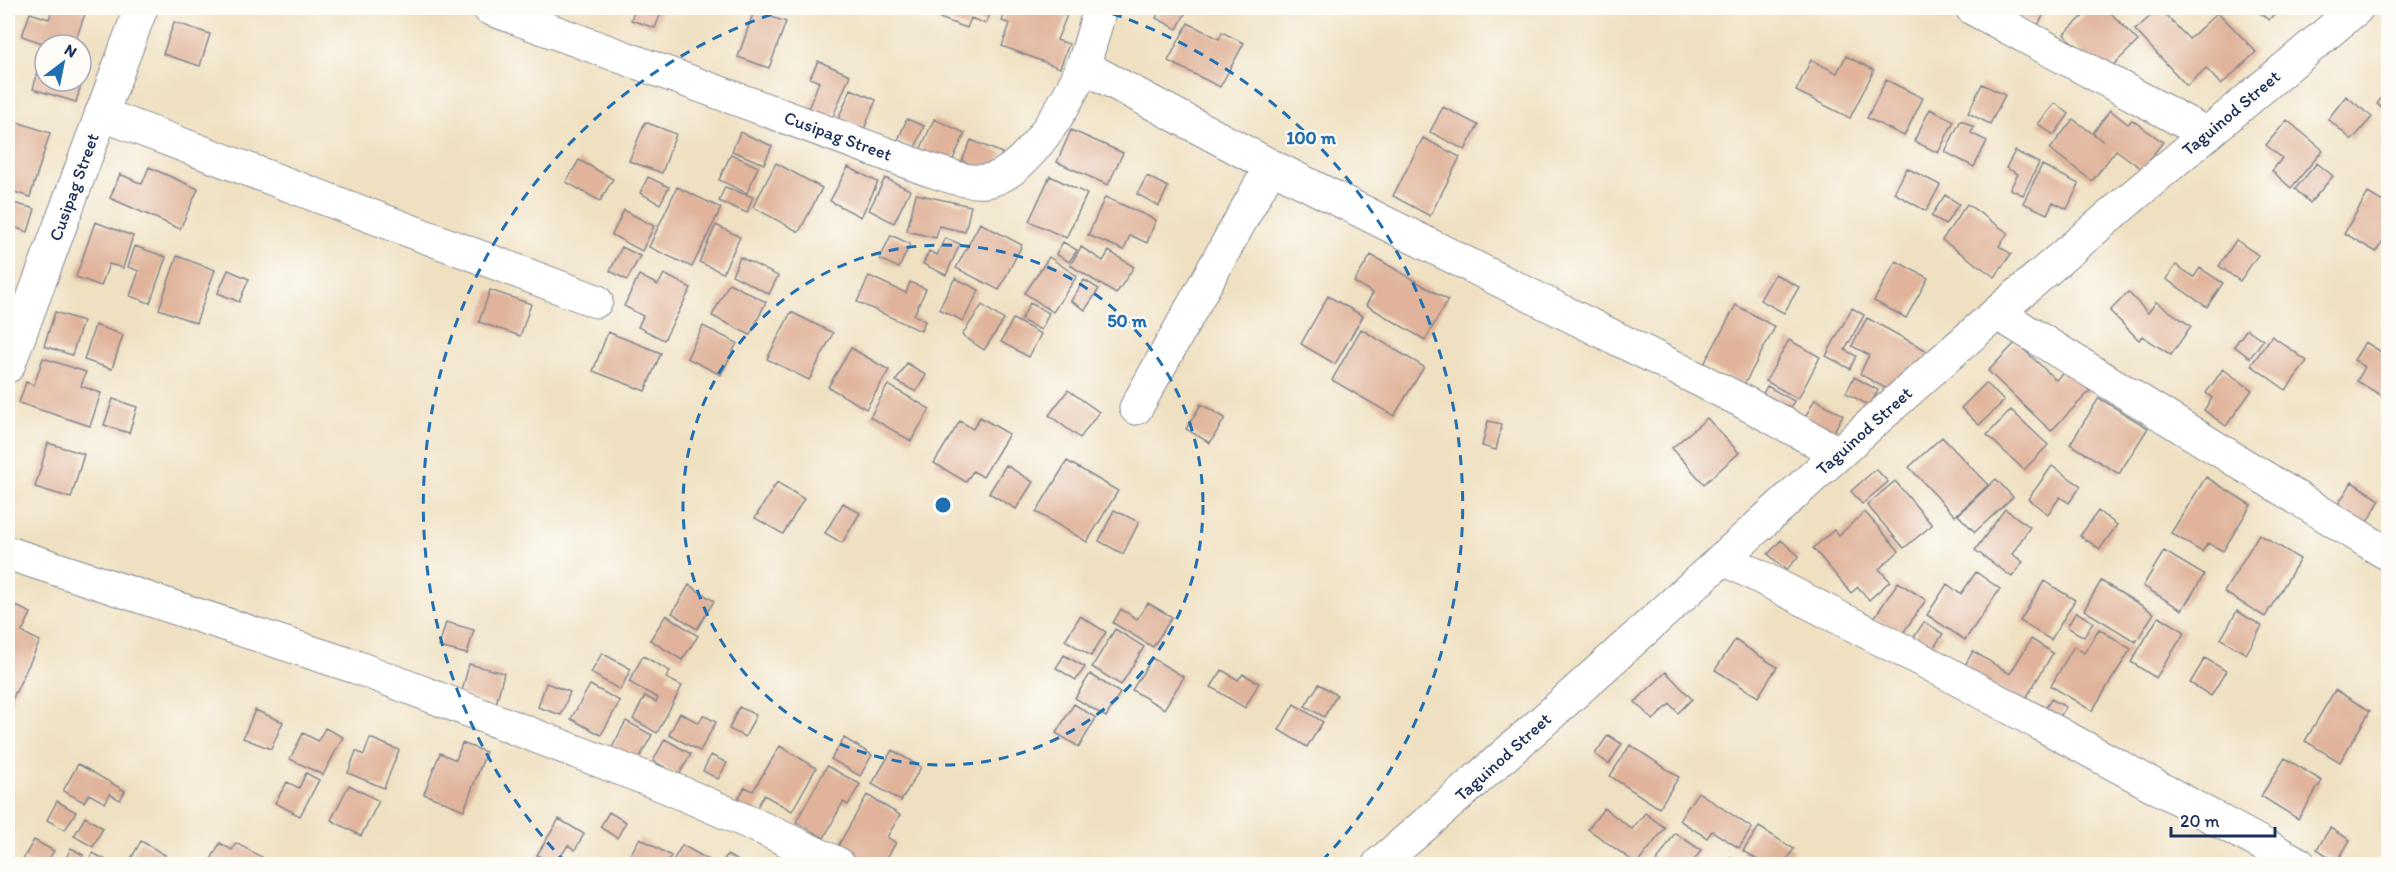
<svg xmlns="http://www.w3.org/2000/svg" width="2396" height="872" font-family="Itim,sans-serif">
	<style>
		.building { fill: #e0b39a }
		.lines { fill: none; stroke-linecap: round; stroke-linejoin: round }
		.minor-casing { stroke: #858890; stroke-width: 35 }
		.tertiary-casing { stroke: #858890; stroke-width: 35 }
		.minor { stroke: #fff; stroke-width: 33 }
		.tertiary { stroke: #fff; stroke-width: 33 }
		.ring { fill: none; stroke: #1f6fb2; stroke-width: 3; stroke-dasharray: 10 8 }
		.labels { text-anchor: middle; stroke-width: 4.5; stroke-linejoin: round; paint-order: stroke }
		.street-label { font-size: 18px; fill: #1b2f5e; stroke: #fdfcf7 }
		.centre { fill: #1f6fb2; stroke: #fdfcf7; stroke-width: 3 }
		.ring-label { font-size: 18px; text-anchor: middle; font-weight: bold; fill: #1f6fb2; stroke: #fdfcf7; stroke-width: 4.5; stroke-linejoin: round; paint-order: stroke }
	</style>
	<rect width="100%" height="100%" fill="#fdfcf7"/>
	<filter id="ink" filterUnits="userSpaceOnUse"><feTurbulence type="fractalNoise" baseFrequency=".0167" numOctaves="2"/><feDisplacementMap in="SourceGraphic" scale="12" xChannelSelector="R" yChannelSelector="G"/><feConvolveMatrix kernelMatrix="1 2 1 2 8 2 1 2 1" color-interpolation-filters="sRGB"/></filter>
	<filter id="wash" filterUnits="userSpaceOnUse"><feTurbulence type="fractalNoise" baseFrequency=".008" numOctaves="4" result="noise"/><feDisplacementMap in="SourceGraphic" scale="24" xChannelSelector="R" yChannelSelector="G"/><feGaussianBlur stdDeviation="1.35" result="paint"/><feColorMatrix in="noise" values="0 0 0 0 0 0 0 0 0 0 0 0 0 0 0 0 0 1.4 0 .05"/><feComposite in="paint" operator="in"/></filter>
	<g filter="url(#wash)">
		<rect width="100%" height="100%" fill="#efe0c1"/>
		<g id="blocks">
			<path class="building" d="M53,8H77L86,11L74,45H48L22,36L30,13L49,19Z
				M635,8H663L655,28L631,20Z
				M937,8H992L986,24L971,18L967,28L934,16Z
				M1007,8H1047L1067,15L1057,40L1069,44L1060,68L1002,46L1010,24L1002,21Z
				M1161,8H1177L1186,12L1177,29L1156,18Z
				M2001,8H2047L2038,25Z
				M2092,8H2106L2138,41L2103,75L2064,34Z
				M2159,8L2189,39L2218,12L2256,52L2221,85L2206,68L2187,86L2135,30Z
				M2253,8H2279L2269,20Z
				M754,11L786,22L769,68L738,57Z
				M174,22L210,34L200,66L163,54Z
				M1188,23L1219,39L1222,32L1244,43L1220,87L1168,61Z
				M43,54H45V81H81V65L86,67L76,102L33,89Z
				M1846,56L1874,70L1850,118L1796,91L1811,60L1837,73Z
				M818,61L850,75L830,124L806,114L819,82L810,78Z
				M1886,80L1923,98L1904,136L1867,118Z
				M1982,84L2005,95L1990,124L1968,113Z
				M2388,87V112L2377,104Z
				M851,89L876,100L862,134L836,124Z
				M2346,96L2372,117L2352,140L2328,119Z
				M2055,103L2069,114L2054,135L2038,124Z
				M1443,107L1478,125L1465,150L1430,132Z
				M1930,109L1954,121L1938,153L1914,141Z
				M2110,110L2128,124L2132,120L2163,142L2142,169L2116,150L2092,181L2050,149L2073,119L2103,141L2093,133Z
				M8,119L50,133L30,197L8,190Z
				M907,119L924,126L915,148L898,140Z
				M934,119L965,133L949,168L918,155Z
				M1961,120L1974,127L1971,133L1987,141L1974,167L1945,152Z
				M2287,120L2323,150L2291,188L2272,171L2282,158L2266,145Z
				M645,122L676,134L662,173L629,161Z
				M1071,130L1123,153L1108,185L1057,162Z
				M740,132L772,146L764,164L732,151Z
				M1423,138L1460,157L1430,216L1393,196Z
				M971,140L1002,153L993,175L962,161Z
				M2015,151L2039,163L2023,195L2010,189L2018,174L2006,168Z
				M731,154L758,167L747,193L719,180Z
				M579,160L613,179L600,201L566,182Z
				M776,163L822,188L799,232L753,207Z
				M2317,163L2333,176L2310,203L2295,189Z
				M2042,165L2079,184L2067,209L2053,202L2047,214L2023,203Z
				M149,167L198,189L180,229L110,198L120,174L142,184Z
				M848,167L878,182L861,217L830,201Z
				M1907,168L1940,185L1926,211L1894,193Z
				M1050,176L1087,194L1066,238L1029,221Z
				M1147,176L1168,187L1159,206L1137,194Z
				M648,177L669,187L660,204L640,193Z
				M885,178L910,190L894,223L869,210Z
				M677,187L721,208L692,267L649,247Z
				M725,187L753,197L747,213L719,201Z
				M2368,193L2388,205V231L2376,252L2344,233Z
				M916,194L971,206L965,232L939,226L936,238L907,231Z
				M1945,195L1959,204L1945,225L1931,216Z
				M1105,197L1156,220L1147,243L1130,235L1124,250L1088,235Z
				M10,202L35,209L28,232L8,225Z
				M1967,204L2008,233L1999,246L2011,254L1995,277L1942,240Z
				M624,210L654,226L642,251L612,235Z
				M95,222L133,236L123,268L109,264L101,286L76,277Z
				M980,223L1022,245L999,290L956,268Z
				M716,225L740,237L723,273L699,262Z
				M891,235L910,244L899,268L880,259Z
				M945,238L960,244L946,275L923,264L929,251L937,255Z
				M2236,240L2258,255L2240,281L2219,266Z
				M1063,242L1077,250L1069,262L1056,254Z
				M135,246L166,257L150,303L130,296L139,271L128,267Z
				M622,247L640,256L627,280L610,271Z
				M1081,247L1103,261L1109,251L1134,267L1116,294L1070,265Z
				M1371,255L1448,300L1425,340L1366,305L1373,293L1354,282Z
				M177,256L215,270L196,323L159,309Z
				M740,257L778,276L769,294L732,275Z
				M1049,257L1077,276L1053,312L1025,293Z
				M1896,261L1928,278L1906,318L1874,301Z
				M2176,265L2194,277L2200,268L2223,283L2207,307L2166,279Z
				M228,270L249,279L239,302L218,293Z
				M664,274L691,288L664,340L638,327L643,316L624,306L639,275L658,285Z
				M1775,274L1799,287L1784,313L1760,300Z
				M869,276L906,293L910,282L926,289L914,315L925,321L921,331L857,302Z
				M955,278L979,290L963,321L939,309Z
				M1084,280L1099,289L1085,310L1071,301Z
				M729,283L766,302L750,335L712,316Z
				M490,290L531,304L520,336L479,322Z
				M2128,292L2148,313L2156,302L2191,326L2171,355L2142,336L2139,340L2110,311Z
				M1328,296L1363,316L1335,364L1301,344Z
				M1030,303L1049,313L1041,330L1021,320Z
				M982,305L1004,320L984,350L962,335Z
				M1736,305L1775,327L1744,385L1704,364Z
				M1852,308L1864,315L1845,350L1856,356L1850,369L1826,356Z
				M55,312L83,321L72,355L44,346Z
				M791,312L833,333L809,380L767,359Z
				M1867,318L1931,353L1892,392L1860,374L1869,355L1852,346Z
				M1013,319L1041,334L1029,357L1001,342Z
				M95,325L123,335L112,369L84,360Z
				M703,326L737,343L721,375L687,358Z
				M1361,329L1424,367L1394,416L1332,380Z
				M2247,329L2263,340L2250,358L2234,346Z
				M608,332L661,353L645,391L593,371Z
				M2272,336L2307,361L2286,390L2251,365Z
				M1789,340L1820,357L1798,399L1766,381Z
				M2016,342L2056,380L2067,369L2090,391L2051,431L1988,371Z
				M2365,342L2388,356L2387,399L2357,381L2365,367L2354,360Z
				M851,348L889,370L866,409L828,387Z
				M43,358L86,372L81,386L101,393L90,426L19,403L26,382L34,385Z
				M907,363L926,375L916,392L896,381Z
				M2223,369L2252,390L2226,426L2204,410L2212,398L2206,393Z
				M1854,377L1878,390L1870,406L1846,393Z
				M1986,383L2004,401L1979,425L1961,408Z
				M888,385L930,409L911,441L870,417Z
				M1767,386L1794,401L1786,416L1759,401Z
				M1068,390L1099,412L1080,438L1049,415Z
				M2099,398L2148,428L2119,474L2070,444Z
				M113,399L137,407L129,433L104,425Z
				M1815,399L1843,415L1833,433L1805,418Z
				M1201,404L1225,418L1210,443L1186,429Z
				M2011,410L2048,445L2024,470L1987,435Z
				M980,417L1009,434L983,477L973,471L966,482L934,463L960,421L973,429Z
				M1707,418L1739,453L1704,484L1672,448Z
				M1488,421L1502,424L1496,450L1482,446Z
				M1942,437L1988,485L1955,516L1909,467Z
				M48,443L84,454L71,498L35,487Z
				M1067,461L1118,491L1087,542L1036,512Z
				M1006,465L1033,482L1016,509L989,493Z
				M2052,466L2081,486L2069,503L2060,497L2048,514L2028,499Z
				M1876,469L1888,482L1862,504L1851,491Z
				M2206,477L2251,505L2223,551L2208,543L2202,552L2171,533Z
				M1996,479L2013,497L1975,532L1958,515Z
				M1895,481L1932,525L1904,548L1867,505Z
				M777,482L804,499L783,534L755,518Z
				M2352,482L2380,500L2366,524L2337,506Z
				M843,503L860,513L842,543L825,533Z
				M2005,509L2030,527L2012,554L2023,562L2012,577L1975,550Z
				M1114,510L1139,522L1123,554L1099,541Z
				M2098,511L2117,525L2100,549L2080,536Z
				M1865,512L1899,551L1879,569L1890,581L1869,600L1858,587L1851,593L1813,548L1834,530L1839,535Z
				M2259,534L2300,559L2265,617L2224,592Z
				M1781,540L1799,556L1786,570L1768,554Z
				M2164,551L2204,575L2182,610L2143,586Z
				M1976,572L2000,589L1965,640L1927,615L1947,584L1961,594Z
				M2044,581L2075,600L2051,640L2020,621Z
				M2101,581L2154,613L2136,642L2084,610Z
				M1898,582L1926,600L1901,636L1874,618Z
				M689,585L714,601L697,629L672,613Z
				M10,603L31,613L22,632L40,641L10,704L8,703V607Z
				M1148,603L1172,617L1153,647L1113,623L1121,609L1137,619Z
				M2237,611L2262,626L2246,654L2221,639Z
				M2076,612L2093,622L2084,637L2067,627Z
				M666,615L698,636L682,660L650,640Z
				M1080,616L1106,632L1091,656L1065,640Z
				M2159,616L2185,632L2156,678L2131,662Z
				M446,622L474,630L467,654L439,647Z
				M1924,622L1943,634L1928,656L1910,643Z
				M1115,629L1144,647L1121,685L1092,667Z
				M2099,629L2131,649L2092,711L2051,686L2074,646L2084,653Z
				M2031,639L2053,653L2023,703L1964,667L1973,651L2010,674Z
				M1735,640L1777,667L1758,697L1715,670Z
				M602,653L631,669L620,690L591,673Z
				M1064,655L1085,667L1076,680L1056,668Z
				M643,656L670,671L666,678L682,686L657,733L633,719L645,696L656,702L658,698L629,682Z
				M1152,658L1184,677L1164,709L1132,690Z
				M2205,658L2226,671L2211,696L2190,683Z
				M469,664L504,673L496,704L461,695Z
				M1222,670L1238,680L1243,674L1259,683L1245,708L1211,687Z
				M1666,672L1692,699L1678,713L1670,704L1653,720L1635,702Z
				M1090,674L1120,693L1106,717L1075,698Z
				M546,683L570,692L561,715L538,707Z
				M1319,684L1337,695L1324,717L1305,706Z
				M590,685L620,701L601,735L571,719Z
				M2335,690L2370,711L2340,762L2305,741Z
				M2051,699L2066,707L2053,728L2039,720Z
				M1074,704L1096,718L1079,747L1056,733Z
				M1294,704L1323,722L1307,747L1279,730Z
				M739,707L756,715L745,737L729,729Z
				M255,710L283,722L271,749L243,738Z
				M680,713L699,723L703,715L716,722L700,751L669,735Z
				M626,721L652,735L633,769L608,755Z
				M325,728L343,737L323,775L290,759L303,733L318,741Z
				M1608,735L1622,744L1609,764L1595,754Z
				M370,738L399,750L384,788L348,773L356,751L364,755Z
				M844,738L872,755L860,776L831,759Z
				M665,739L691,754L679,775L653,761Z
				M462,743L486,752L464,810L424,794L440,753L456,760Z
				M1630,745L1679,777L1659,808L1610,776Z
				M780,746L816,768L792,811L764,795L751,818L733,807L745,787L753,791Z
				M892,750L921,767L901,801L872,784Z
				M711,755L727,763L718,779L703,771Z
				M2285,758L2322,781L2298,819L2261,796Z
				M78,764L125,791L120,800L110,794L105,803L89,794L84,802L63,791Z
				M827,766L860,784L848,805L843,802L824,838L796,822Z
				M306,773L319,780L300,816L275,803L287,782L299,788Z
				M349,785L379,801L361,836L331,820Z
				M1698,792L1752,828L1739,848L1712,831L1707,838L1679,820Z
				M867,795L900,815L887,837L896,843L883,864H866L837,848Z
				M57,801L76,812L65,830L47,820Z
				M1604,808L1632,829L1645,813L1665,828L1637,864L1588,829Z
				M609,812L626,822L617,838L600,827Z
				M85,817L103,828L93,847L74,836Z
				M559,819L584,834L575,850L568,845L556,864H553L537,855Z
				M1759,827L1794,849L1784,864H1764L1743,851Z
				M2330,828L2350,840L2337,862L2317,849Z
				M1675,833L1701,850L1692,864H1655Z
				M640,838L671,856L666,864H625Z
				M34,840L54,851L46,864H33L23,859Z
				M141,841L165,855L160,864H128Z
				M220,843L232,850L236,843L269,861L267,864H212L209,863Z
				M682,845L709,860L706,864H671Z
				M71,848L83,855L78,864H63Z
				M93,853L113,864H86Z
				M727,855L737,860L735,864H721Z
				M1730,857L1742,864H1725Z"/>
		</g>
	</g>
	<g filter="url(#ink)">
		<use href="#blocks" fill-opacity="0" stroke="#858890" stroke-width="1.5"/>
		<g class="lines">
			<defs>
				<path id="minor" d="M489,8L927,169C946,175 966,183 985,181C1024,178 1071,99 1083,65C1090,47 1095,27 1100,8
					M1972,8L2207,134
					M1083,66L1271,166L1740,400L1838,453
					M101,114L596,301
					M1997,313L2388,554
					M8,366L141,8
					M1136,408L1271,166
					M8,553L356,667L663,785L764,829L838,864
					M1723,558L1941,670L2299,864"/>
				<path id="tertiary" d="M1379,864C1535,732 1685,592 1837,455C2006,301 2182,155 2357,8"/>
			</defs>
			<use href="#minor" class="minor-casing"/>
			<use href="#tertiary" class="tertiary-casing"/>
			<use href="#minor" class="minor"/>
			<use href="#tertiary" class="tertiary"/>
		</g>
	</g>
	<g class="ring">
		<circle cx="943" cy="505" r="260"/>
		<path d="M566 863A520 520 0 0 1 791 8M1095 8A520 520 0 0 1 1320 863"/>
	</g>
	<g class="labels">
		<g class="street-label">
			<text transform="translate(2231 113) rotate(-40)" y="6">Taguinod Street</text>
			<text transform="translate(838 136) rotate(20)" y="6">Cusipag Street</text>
			<text transform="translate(74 187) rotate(-70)" y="6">Cusipag Street</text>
			<text transform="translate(1864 431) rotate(-42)" y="6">Taguinod Street</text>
			<text transform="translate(1503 757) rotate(-42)" y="6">Taguinod Street</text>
		</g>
	</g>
	<circle cx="943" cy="505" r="9" class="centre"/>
	<g class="ring-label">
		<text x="1311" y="144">100 m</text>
		<text x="1127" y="327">50 m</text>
	</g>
	<rect width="2396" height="872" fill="none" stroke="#fdfcf7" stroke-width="30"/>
	<g transform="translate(63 63) rotate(32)"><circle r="28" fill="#fdfcf7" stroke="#a3aaba" stroke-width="1.5"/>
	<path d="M0-4.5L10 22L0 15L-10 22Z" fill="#1f6fb2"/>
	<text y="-9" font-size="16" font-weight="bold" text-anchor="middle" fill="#1b2f5e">N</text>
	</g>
	<path d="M2171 827v9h104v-9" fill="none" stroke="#1b2f5e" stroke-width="3"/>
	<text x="2180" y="827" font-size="18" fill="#1b2f5e" stroke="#fdfcf7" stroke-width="4.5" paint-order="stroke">20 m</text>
</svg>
